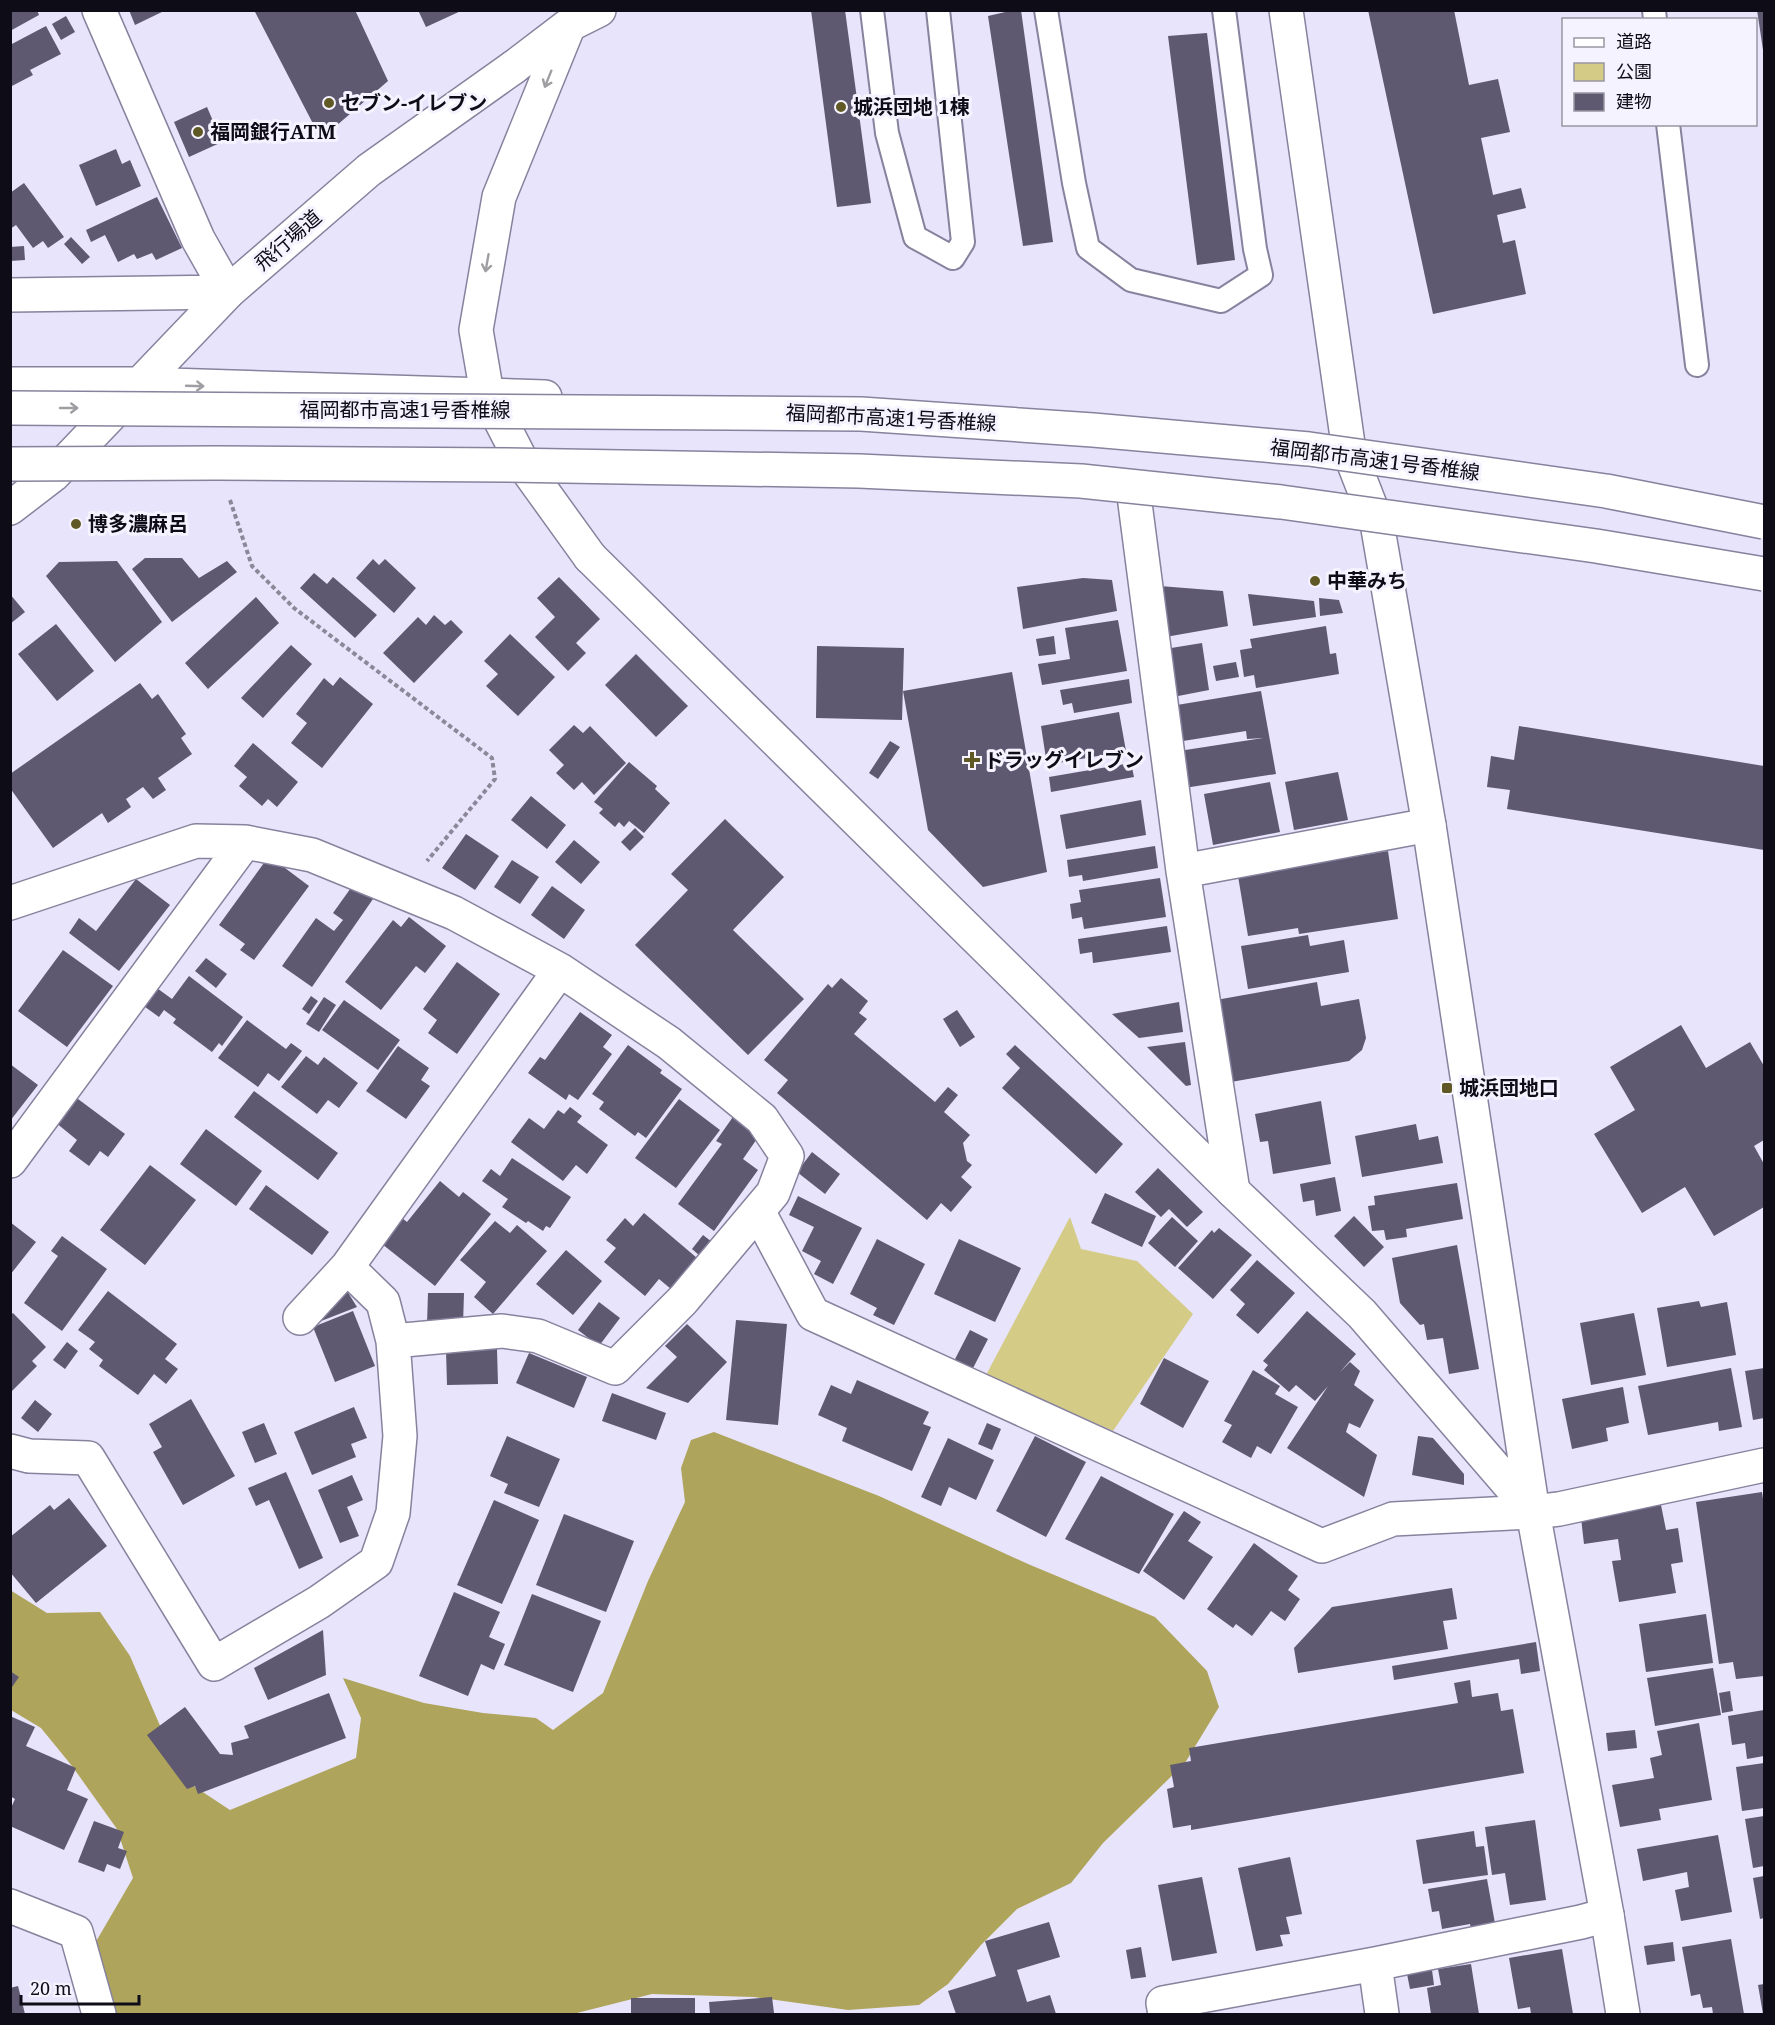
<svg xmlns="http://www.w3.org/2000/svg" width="1775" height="2025" font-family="'Noto Serif','Noto Sans JP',serif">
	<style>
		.green { fill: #d4cb86 }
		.forest { fill: #aea45b }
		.building { fill: #5e5871 }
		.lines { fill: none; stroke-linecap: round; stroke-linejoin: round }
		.service-casing { stroke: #87829d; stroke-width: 26 }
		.minor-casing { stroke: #87829d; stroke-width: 36 }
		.tertiary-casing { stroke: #87829d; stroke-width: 36 }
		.path { stroke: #8c889a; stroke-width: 4; stroke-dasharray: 4.5 3; stroke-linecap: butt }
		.service { stroke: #fff; stroke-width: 22 }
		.minor { stroke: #fff; stroke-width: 33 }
		.tertiary { stroke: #fff; stroke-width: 33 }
		.motorway-bridge-casing { stroke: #87829d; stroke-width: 36; stroke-linecap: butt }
		.motorway-bridge { stroke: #fff; stroke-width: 33 }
		.oneway { stroke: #9f9ea2 }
		.poi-dot { fill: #605926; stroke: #f5f3ff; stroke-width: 2 }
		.labels { text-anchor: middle; stroke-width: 6; stroke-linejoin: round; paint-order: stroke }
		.poi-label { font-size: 20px; font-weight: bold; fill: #0e0c16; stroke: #f5f3ff; text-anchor: start }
		.street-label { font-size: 20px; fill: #0e0c16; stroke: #f5f3ff }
	</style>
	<rect width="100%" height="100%" fill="#e8e4fb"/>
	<path class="green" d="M1070,1217L1081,1249L1137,1261L1193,1314L1113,1431L986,1375Z"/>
	<path class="forest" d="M714,1432L879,1496L1028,1564L1155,1617L1207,1671L1219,1707L1185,1763L1103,1843L1071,1883L1017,1909L981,1945L948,1984L919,2005L848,2010L754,1997L652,1994L573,2014H110L87,1957L133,1878L117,1829L72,1766L41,1728L11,1710L10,1590L47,1613L100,1612L130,1656L183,1779L230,1810L356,1758L361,1718L343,1678L424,1703L483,1713L536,1718L553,1730L603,1693L648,1581L685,1502L681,1468L691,1440Z"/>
	<path class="building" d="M10,10H37L39,15L10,31Z
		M129,10H166L135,25Z
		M254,10H355L388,81L321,139Z
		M418,10H463L426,27Z
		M811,10H845L871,203L837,207Z
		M1014,10H1021L1053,242L1023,246L988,16Z
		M1368,10H1454L1469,85L1498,79L1510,132L1481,138L1493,195L1521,188L1526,208L1497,215L1503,243L1515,240L1526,294L1433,314Z
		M1757,10H1764V50H1763Z
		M66,16L75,32L61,40L52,24Z
		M46,26L61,54L30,70L33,75L10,87V45Z
		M1207,33L1235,260L1197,265L1168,36Z
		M207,107L222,142L189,157L174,122Z
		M116,149L122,164L130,160L141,186L96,206L79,165Z
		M24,183L64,237L48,248L43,241L33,248L16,225L10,229V193Z
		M157,197L182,248L156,260L152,253L137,259L134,254L118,262L105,235L91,242L86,230Z
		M71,237L90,257L82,264L64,244Z
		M24,246L25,260L10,261V247Z
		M145,558H182L199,578L227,561L237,572L172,622L132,569Z
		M373,559L379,565L385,559L416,588L394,613L356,578Z
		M117,561L162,622L115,662L46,576L59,562Z
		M314,573L327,584L333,577L377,615L355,638L300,588Z
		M559,577L600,619L576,643L586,653L568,671L535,637L555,617L537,598Z
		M1083,578L1112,580L1117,611L1023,629L1017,587Z
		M1147,585L1223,591L1228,626L1154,639Z
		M10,594L25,612L10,624Z
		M1248,594L1314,601L1316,617L1253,626Z
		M256,597L279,623L208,689L185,663Z
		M1319,598L1339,600L1343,613L1320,616Z
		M434,615L445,625L451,620L463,632L414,683L383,653L418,617L426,625Z
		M1118,620L1127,671L1042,685L1038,664L1070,659L1065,628Z
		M56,624L94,671L57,701L18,654Z
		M1326,626L1330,654L1336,653L1339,674L1256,688L1254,675L1244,677L1240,650L1252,648L1250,639Z
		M510,634L555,677L518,716L486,686L498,674L484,661Z
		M1054,636L1056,654L1039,656L1036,639Z
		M1202,643L1209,690L1173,697L1165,649Z
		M291,645L312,664L263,718L241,698Z
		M817,646L904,648L902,720L816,718Z
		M636,654L688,706L656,737L605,685Z
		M1236,662L1239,677L1216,681L1213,666Z
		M1012,672L1047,872L983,887L928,830L903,691Z
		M340,677L373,704L322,768L291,743L307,723L296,714L324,678L333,686Z
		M1129,679L1132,703L1074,713L1072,703L1063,705L1060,690Z
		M140,683L152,699L158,694L186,734L181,738L192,754L158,778L166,790L153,799L143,787L126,799L131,807L108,823L102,813L53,848L10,788V774Z
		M1261,691L1276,774L1184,788L1179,751L1263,738L1247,739L1246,731L1183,741L1177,705Z
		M1119,712L1126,751L1047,765L1041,726Z
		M574,725L583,733L590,726L626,763L594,795L582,782L574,790L556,773L564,765L549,750Z
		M1519,726L1764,766V850L1507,809L1510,790L1487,787L1491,756L1514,760Z
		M890,741L900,747L878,779L869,773Z
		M253,743L298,782L277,807L268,799L262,806L239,786L247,777L234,766Z
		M629,762L657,786L655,789L670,803L644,833L629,821L624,827L619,822L615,827L599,813L603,809L594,802Z
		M1131,763L1134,777L1051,792L1049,777Z
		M1338,772L1348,820L1294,830L1285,782Z
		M1270,782L1280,832L1213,845L1204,794Z
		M531,796L566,825L547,849L511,820Z
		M1141,800L1146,835L1066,849L1060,815Z
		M725,819L784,877L733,930L804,999L748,1055L635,945L688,890L671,874Z
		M635,828L644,837L630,851L621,842Z
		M466,834L499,856L475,890L442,868Z
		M574,840L600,862L581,884L555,862Z
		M1155,846L1158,868L1083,881L1082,875L1069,877L1067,860Z
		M1388,851L1398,919L1299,934L1298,928L1248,936L1238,876Z
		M269,856L309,886L254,960L240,950L245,944L219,925Z
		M512,860L539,877L520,904L494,887Z
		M1160,878L1166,917L1084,929L1082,917L1072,919L1070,904L1081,902L1079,890Z
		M136,879L170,905L119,971L69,933L79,918L96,931Z
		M353,885L373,899L312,987L282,966L316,918L334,931L343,920L333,913Z
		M552,886L585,910L564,939L531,915Z
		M409,917L446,946L425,973L416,966L381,1010L345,982L393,920L401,927Z
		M1167,926L1171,952L1093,963L1092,952L1080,954L1078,939Z
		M1308,935L1310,946L1344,940L1349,972L1248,989L1241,946Z
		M63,950L113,986L67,1047L18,1011Z
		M206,958L227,974L216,988L195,971Z
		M457,962L500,994L457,1054L428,1033L437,1020L423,1009Z
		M189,976L243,1017L222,1046L219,1043L212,1052L173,1023L176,1019L164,1010L159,1017L141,1004L154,986L172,999Z
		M841,978L868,1001L859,1013L867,1019L854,1034L935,1102L948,1087L958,1095L944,1112L970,1135L963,1143L967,1161L972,1165L961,1177L972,1187L951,1212L941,1203L927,1220L777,1093L788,1080L764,1060L828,984L832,988Z
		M1317,982L1321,1006L1359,999L1366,1038L1362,1050L1349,1061L1231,1082L1216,1000Z
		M311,996L318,1001L309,1014L302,1009Z
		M324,997L336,1005L319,1032L306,1024Z
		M344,1000L400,1040L378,1070L322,1030Z
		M1179,1002L1183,1032L1139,1038L1112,1014Z
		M957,1010L975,1037L960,1047L943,1019Z
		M580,1012L612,1035L603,1047L612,1054L578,1100L569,1094L566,1100L528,1073L540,1057L545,1060Z
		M247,1020L286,1049L291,1043L302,1051L279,1081L268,1073L258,1087L218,1058Z
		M1681,1025L1706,1068L1750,1042L1764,1066V1140L1754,1146L1764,1164V1207L1714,1236L1685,1187L1642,1213L1594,1134L1635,1110L1610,1067Z
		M1185,1042L1191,1085L1186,1086L1147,1047Z
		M628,1045L662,1070L660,1073L682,1089L646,1138L638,1132L635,1136L599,1109L604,1102L592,1094Z
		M1015,1045L1123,1144L1096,1174L1002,1088L1020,1068L1006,1054Z
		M398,1046L429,1068L421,1080L430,1086L406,1119L366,1091Z
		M306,1056L318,1065L324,1057L358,1083L339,1108L328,1100L317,1114L281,1087Z
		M10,1064L38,1085L10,1121Z
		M254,1091L338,1153L318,1180L234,1117Z
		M74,1096L125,1134L108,1157L100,1151L89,1166L69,1151L77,1140L55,1122Z
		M679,1099L720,1130L676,1188L635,1158Z
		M1321,1101L1331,1164L1273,1174L1268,1141L1260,1142L1255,1114Z
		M570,1107L582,1116L577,1122L608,1145L587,1174L576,1165L563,1181L511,1142L529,1118L544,1129L558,1110L564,1114Z
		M735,1114L761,1133L743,1159L758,1170L714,1231L678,1204L722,1144L716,1141Z
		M1416,1124L1419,1140L1438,1136L1443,1163L1362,1177L1355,1136Z
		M206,1129L262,1171L236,1206L180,1164Z
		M812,1152L840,1174L825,1194L797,1172Z
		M512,1158L571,1197L550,1228L546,1226L543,1231L528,1221L526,1223L502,1207L508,1199L482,1181L491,1169L500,1176Z
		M150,1165L196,1200L145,1265L100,1230Z
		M1158,1168L1203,1212L1187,1227L1169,1209L1161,1217L1135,1192Z
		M1335,1177L1341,1211L1316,1216L1314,1200L1303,1202L1300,1184Z
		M440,1181L459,1197L463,1192L491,1214L435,1286L382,1244L402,1218L407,1222Z
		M1457,1183L1463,1219L1406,1229L1407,1237L1386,1240L1384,1230L1372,1231L1368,1206L1375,1205L1374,1196Z
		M266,1185L329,1232L312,1255L249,1209Z
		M1105,1193L1156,1216L1142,1247L1091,1223Z
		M798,1196L862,1228L833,1284L814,1274L821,1261L802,1251L814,1227L789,1215Z
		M644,1213L697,1258L671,1289L659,1279L645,1296L604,1262L616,1248L606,1240L625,1218L633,1226Z
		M1354,1216L1384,1247L1364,1267L1334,1236Z
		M1172,1217L1198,1241L1175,1267L1148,1243Z
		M495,1221L510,1233L517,1225L547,1251L493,1314L474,1297L486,1282L460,1260Z
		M10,1222L36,1242L10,1275Z
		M1219,1228L1252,1255L1213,1299L1178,1268L1212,1230L1214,1233Z
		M703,1235L712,1242L700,1256L692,1249Z
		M62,1236L107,1269L62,1331L24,1303L58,1256L51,1251Z
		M877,1239L925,1264L894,1325L873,1315L877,1308L850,1294Z
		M959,1239L1021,1268L995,1322L934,1294Z
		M1457,1245L1479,1369L1449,1374L1443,1338L1427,1340L1424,1324L1420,1325L1400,1303L1392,1258Z
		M566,1250L602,1281L573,1315L536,1284Z
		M1257,1260L1295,1293L1258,1334L1236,1315L1245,1304L1230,1290Z
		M342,1283L357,1307L316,1323Z
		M108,1291L177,1344L165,1359L178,1369L166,1384L154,1374L138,1395L99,1366L103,1360L89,1349L95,1342L78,1330Z
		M428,1293H464L463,1325L427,1324Z
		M1699,1301L1701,1307L1727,1302L1736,1355L1667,1367L1657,1308Z
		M599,1302L620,1318L599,1346L578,1330Z
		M353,1311L375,1366L335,1382L313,1327Z
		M1307,1311L1356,1354L1340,1372L1350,1362L1360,1371L1354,1385L1374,1400L1360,1428L1349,1423L1346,1432L1377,1455L1364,1497L1287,1448L1328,1386L1315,1401L1296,1385L1289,1392L1264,1370L1268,1365L1263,1361Z
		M13,1313L46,1347L32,1361L37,1366L10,1393V1315Z
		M1634,1313L1646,1375L1591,1385L1580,1323Z
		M736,1320L787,1324L778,1425L726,1420Z
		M687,1324L727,1362L688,1403L646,1388L677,1357L665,1346Z
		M970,1330L988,1339L971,1372L953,1363Z
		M67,1342L78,1351L65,1369L53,1360Z
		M497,1349L498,1384L447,1385L446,1350Z
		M529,1353L587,1377L574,1408L516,1383Z
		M1164,1358L1209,1381L1183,1428L1140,1404Z
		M1731,1368L1742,1427L1719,1431L1718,1422L1648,1435L1638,1386Z
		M1764,1368V1418L1753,1420L1745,1371Z
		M1253,1370L1280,1386L1275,1394L1298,1407L1271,1454L1257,1446L1251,1458L1222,1442L1232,1425L1224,1421Z
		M857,1380L929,1412L923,1424L931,1427L912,1471L842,1441L847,1428L818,1415L831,1385L851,1394Z
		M1623,1387L1629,1423L1606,1428L1608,1441L1572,1449L1562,1399Z
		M612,1393L666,1413L656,1440L602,1421Z
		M191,1399L235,1476L183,1505L153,1452L162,1447L149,1424Z
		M35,1400L52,1414L38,1432L21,1418Z
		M354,1407L367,1438L351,1444L356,1457L312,1475L294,1432Z
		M264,1423L277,1454L255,1463L242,1432Z
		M987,1423L1001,1429L992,1450L978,1444Z
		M507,1436L560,1459L539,1507L504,1493L508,1484L490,1476Z
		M1035,1436L1086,1462L1046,1537L996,1511Z
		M1418,1436L1433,1438L1464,1474V1485L1412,1475Z
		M948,1438L994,1460L976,1500L949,1487L941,1506L921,1497Z
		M286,1472L323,1558L299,1569L269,1500L256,1506L248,1488Z
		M352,1475L363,1500L347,1507L359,1536L340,1543L318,1490Z
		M1101,1476L1174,1514L1139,1574L1065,1539Z
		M1762,1492L1764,1506V1676L1736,1679L1733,1662L1719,1664L1696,1502Z
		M69,1498L107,1546L36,1603L10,1572V1537L50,1505L54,1510Z
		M494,1500L539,1520L502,1604L457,1585Z
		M1661,1505L1666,1530L1678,1528L1683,1562L1671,1564L1676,1593L1619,1602L1612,1561L1621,1560L1618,1539L1584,1544L1581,1518Z
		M1184,1511L1201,1522L1188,1541L1213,1557L1184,1600L1143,1571Z
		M564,1514L634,1541L606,1612L536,1585Z
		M1254,1543L1298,1576L1288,1590L1300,1599L1285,1621L1271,1611L1252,1636L1236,1624L1233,1628L1207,1609Z
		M1452,1588L1457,1619L1443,1621L1448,1649L1298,1673L1294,1648L1332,1607Z
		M454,1592L500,1612L489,1637L505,1644L494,1670L481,1664L468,1696L419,1676Z
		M532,1594L601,1621L573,1692L504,1665Z
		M1706,1614L1713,1663L1646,1672L1639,1624Z
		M323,1630L326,1675L268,1700L254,1668Z
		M1536,1642L1540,1671L1521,1674L1519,1659L1394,1680L1392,1666Z
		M1713,1668L1721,1715L1655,1726L1647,1678Z
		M10,1671L19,1677L10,1690Z
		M1470,1680L1472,1697L1498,1693L1501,1711L1513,1709L1524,1773L1191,1830V1825L1173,1828L1167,1789L1174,1787L1170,1765L1191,1761L1189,1748L1458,1703L1454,1683Z
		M1730,1691L1733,1711L1722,1713L1719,1693Z
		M329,1693L346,1738L198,1794L195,1786L187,1789L147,1735L185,1707L220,1754L233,1755L231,1743L249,1738L244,1726Z
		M1764,1710V1756L1747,1759L1745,1743L1732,1745L1728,1716Z
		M10,1716L35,1727L26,1746L76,1768L67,1790L88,1799L64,1850L10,1826V1810L15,1799L10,1796Z
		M1699,1723L1712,1800L1659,1809L1661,1820L1620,1827L1612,1785L1654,1778L1650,1758L1662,1755L1657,1731Z
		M1635,1730L1637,1748L1608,1751L1606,1733Z
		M1764,1763V1808L1742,1811L1736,1767Z
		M1764,1816V1866L1753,1868L1745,1819Z
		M1535,1820L1546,1900L1510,1905L1505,1873L1492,1875L1485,1827Z
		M94,1821L124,1832L118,1848L127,1851L120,1869L107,1864L104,1872L78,1862Z
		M1474,1831L1476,1847L1484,1846L1488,1875L1423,1884L1416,1840Z
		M1718,1835L1732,1912L1681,1921L1675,1890L1689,1887L1687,1872L1643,1881L1637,1849Z
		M1290,1857L1302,1914L1286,1917L1290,1934L1280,1935L1283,1946L1256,1951L1238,1868Z
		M1764,1876V1918L1760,1919L1753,1878Z
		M1202,1877L1217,1953L1172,1961L1158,1885Z
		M1487,1879L1496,1929L1472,1933L1470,1924L1442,1929L1439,1911L1432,1912L1428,1889Z
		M1049,1922L1060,1957L1017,1970L1027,2002L1050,1995L1056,2014H956L948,1991L996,1976L985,1941Z
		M1731,1939L1744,2014H1713L1712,2007L1703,2008L1700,1994L1691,1996L1682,1947Z
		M1673,1942L1675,1961L1647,1965L1644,1946Z
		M1141,1947L1146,1977L1131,1979L1126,1950Z
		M1562,1949L1573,2014H1531L1530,2007L1518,2009L1509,1958Z
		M1471,1964L1479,2014H1431L1427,1988L1441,1985L1438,1969Z
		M1432,1970L1434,1985L1410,1989L1407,1974Z
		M1764,1984V2014H1763L1758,1985Z
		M18,1986L25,2014H10V1988Z
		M772,1997L774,2013L710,2014L709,2002Z
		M631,1998H695V2014H631Z"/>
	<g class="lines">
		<defs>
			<path id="service" d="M872,10L887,133L915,237L953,258L963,242L938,10
				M1046,10L1074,183L1088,248L1131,280L1221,301L1261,275L1255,249L1224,10
				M1654,10L1655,20
				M1668,124L1697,365"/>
			<path id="minor" d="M569,25L499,197L476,330L487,394L523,464L590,557
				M514,67L569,25L599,10
				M10,295L228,292L198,239L99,10
				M1133,488L1183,871L1233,1191
				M1183,871L1429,825
				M10,903L196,841L245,842L312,855L454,913L560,970L669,1043L762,1119L787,1156L773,1193L683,1300L615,1368L538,1336L502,1331L393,1341
				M10,1161L245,842
				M758,1211L813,1314L1322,1546L1393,1519L1533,1512L1559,1509L1764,1465
				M300,1318L347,1267L560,970
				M10,1451L29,1456L88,1458L214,1664L319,1602L376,1562L393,1513L400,1436L393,1341L383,1302L347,1267
				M10,1906L76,1932L99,2014
				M1375,1964L1382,2014
				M1165,2014L1163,2003L1375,1964L1581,1922L1607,1915"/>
			<path id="tertiary" d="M1286,10L1349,451L1377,523L1429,825L1533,1512L1607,1915L1623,2014
				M10,384H138L545,397
				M10,508L53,475L228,292L369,170L514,67
				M590,557L1233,1191L1362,1314L1533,1512"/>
		</defs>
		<use href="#service" class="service-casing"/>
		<use href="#minor" class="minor-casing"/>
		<use href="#tertiary" class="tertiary-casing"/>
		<path class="path" d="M230,500L252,566L294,608L492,758L495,779L427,861"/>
		<use href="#service" class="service"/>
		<use href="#minor" class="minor"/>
		<use href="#tertiary" class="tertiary"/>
		<defs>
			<path id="motorway-bridge" d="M10,408L861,414L1093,430L1309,449L1606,491L1764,522
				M10,464L217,463L507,465L859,471L1081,481L1281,502L1596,546L1764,574"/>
		</defs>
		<use href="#motorway-bridge" class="motorway-bridge-casing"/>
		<use href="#motorway-bridge" class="motorway-bridge"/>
	</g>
	<defs><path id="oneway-shaft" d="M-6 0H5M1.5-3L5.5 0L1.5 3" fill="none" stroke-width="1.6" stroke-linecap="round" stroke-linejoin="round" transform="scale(1.5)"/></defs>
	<g class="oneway">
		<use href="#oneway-shaft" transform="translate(548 79) rotate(112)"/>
		<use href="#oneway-shaft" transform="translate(487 263) rotate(100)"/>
		<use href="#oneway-shaft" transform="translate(195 386) rotate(2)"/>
		<use href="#oneway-shaft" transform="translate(69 408)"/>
	</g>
	<g class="poi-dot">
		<circle cx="329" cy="103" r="6"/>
		<circle cx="841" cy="107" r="6"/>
		<circle cx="198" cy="132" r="6"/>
		<circle cx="76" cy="524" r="6"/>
		<circle cx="1315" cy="581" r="6"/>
		<path d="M969 751h6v6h6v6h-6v6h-6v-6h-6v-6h6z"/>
		<rect x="1441" y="1082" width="12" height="12" rx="3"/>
	</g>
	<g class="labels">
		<g class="poi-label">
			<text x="341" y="110">セブン-イレブン</text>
			<text x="853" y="114">城浜団地 1棟</text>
			<text x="210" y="139">福岡銀行ATM</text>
			<text x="88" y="531">博多濃麻呂</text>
			<text x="1327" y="588">中華みち</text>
			<text x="984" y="767">ドラッグイレブン</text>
			<text x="1459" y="1095">城浜団地口</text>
		</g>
		<g class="street-label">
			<text transform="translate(288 240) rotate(-41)" y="7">飛行場道</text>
			<text x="405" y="417">福岡都市高速1号香椎線</text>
			<text transform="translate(891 418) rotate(3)" y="7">福岡都市高速1号香椎線</text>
			<text transform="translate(1375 460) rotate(7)" y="7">福岡都市高速1号香椎線</text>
		</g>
	</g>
	<rect width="1775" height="2025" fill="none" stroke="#0e0c16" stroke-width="24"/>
	<rect x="1562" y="18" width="195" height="108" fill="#f5f3ff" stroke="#9997a2" stroke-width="1.5"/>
	<rect x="1574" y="38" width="30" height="9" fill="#ffffff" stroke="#9997a2" stroke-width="1.5"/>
	<text x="1616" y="48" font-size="18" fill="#0e0c16">道路</text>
	<rect x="1574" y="63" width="30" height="18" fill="#d4cb86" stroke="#9997a2" stroke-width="1.5"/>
	<text x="1616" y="78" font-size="18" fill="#0e0c16">公園</text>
	<rect x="1574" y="93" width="30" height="18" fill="#5e5871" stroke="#9997a2" stroke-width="1.5"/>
	<text x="1616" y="108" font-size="18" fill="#0e0c16">建物</text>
	<path d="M21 1995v9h118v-9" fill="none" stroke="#0e0c16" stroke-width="3"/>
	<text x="30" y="1995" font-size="18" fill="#0e0c16" stroke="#f5f3ff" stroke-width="4.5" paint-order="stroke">20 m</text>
</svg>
